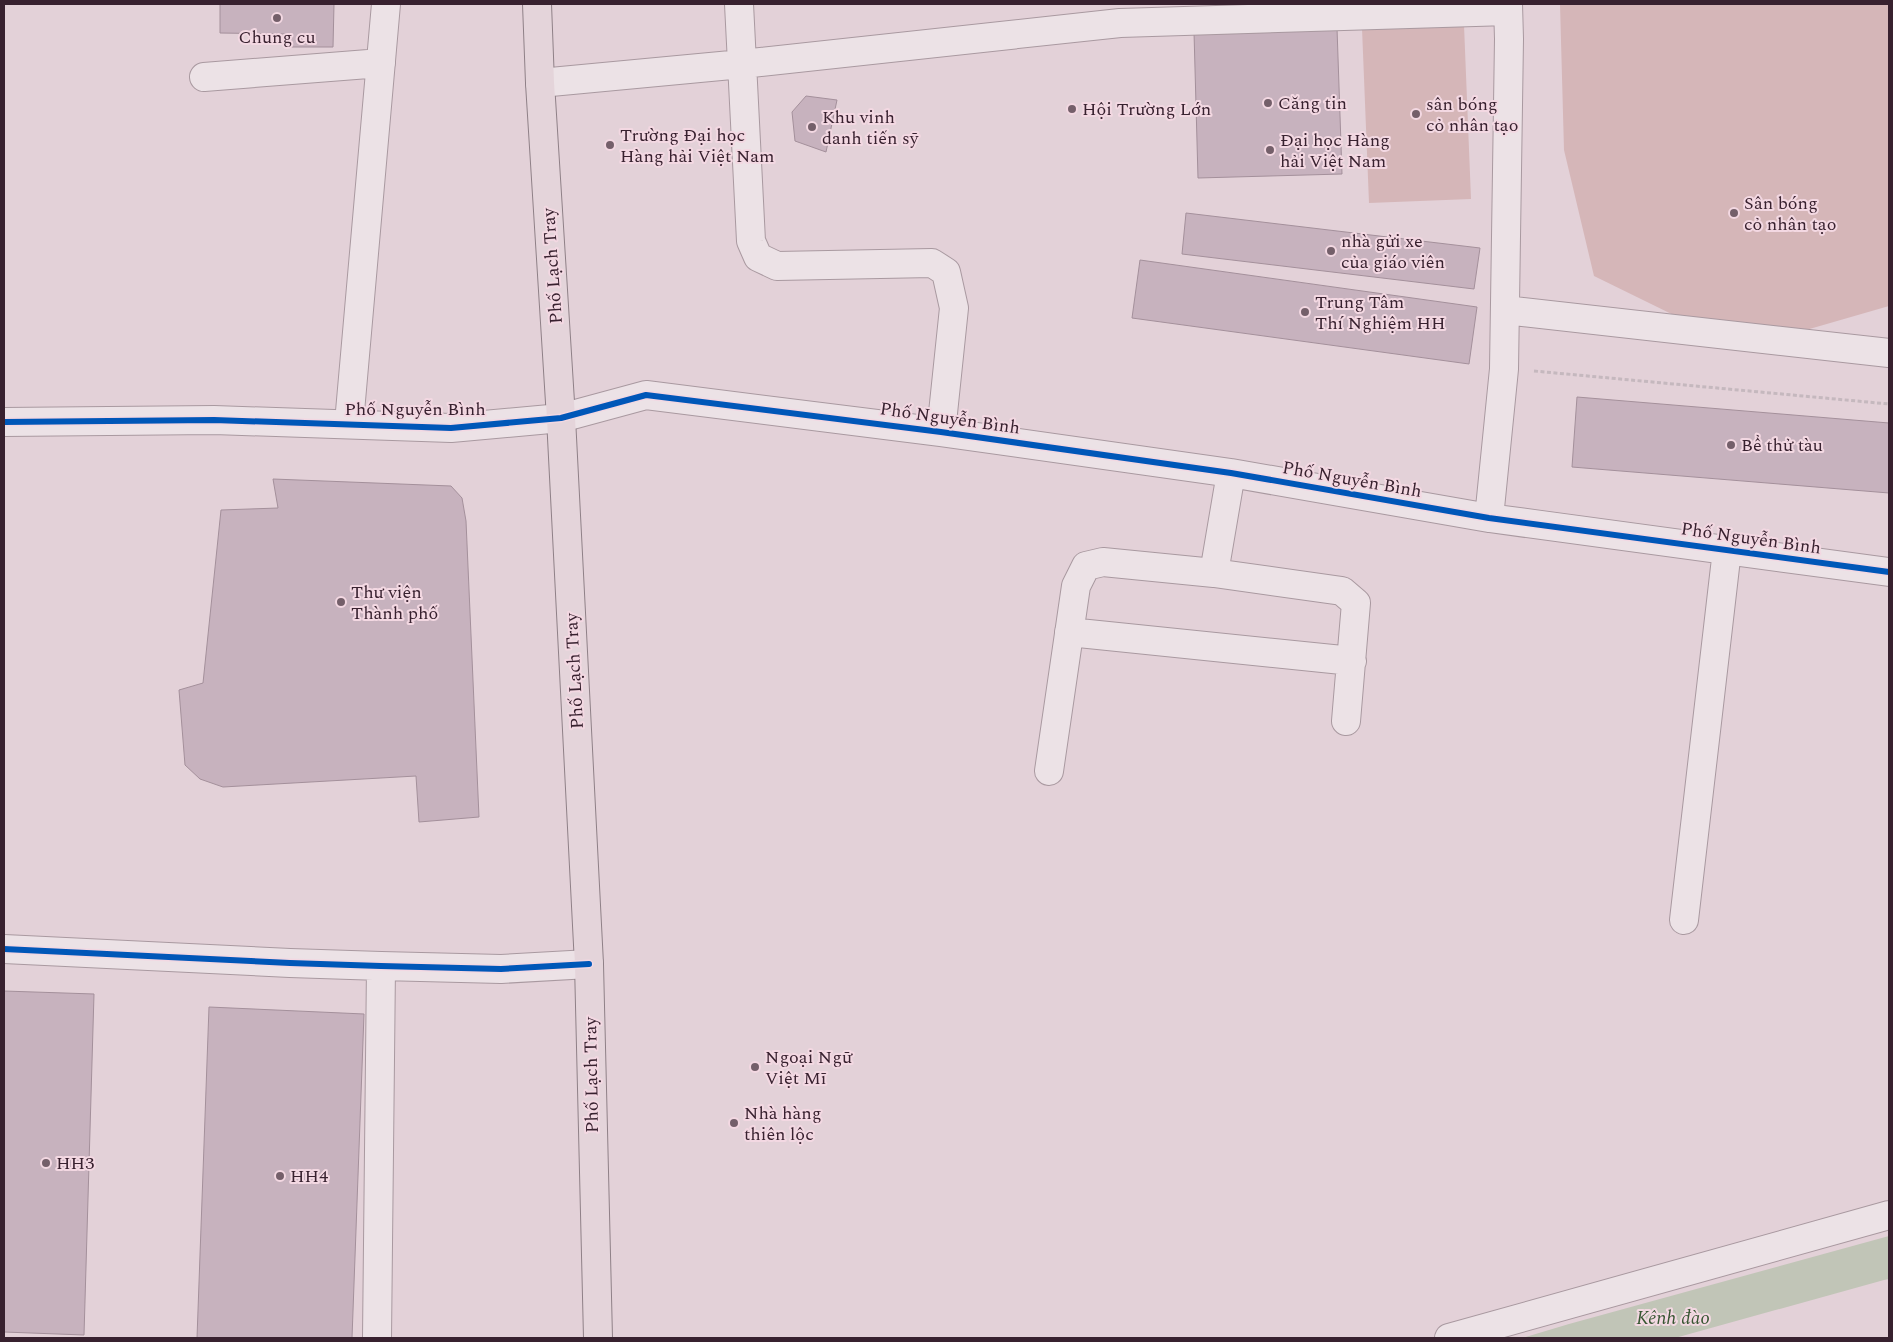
<svg xmlns="http://www.w3.org/2000/svg" width="1893" height="1342" font-family="Spectral,serif">
	<style>
		.green { fill: #d5b6b8 }
		.water { fill: #c1c5b7 }
		.building { fill: #c7b2be; stroke: #a4909b }
		.lines { fill: none; stroke-linecap: round; stroke-linejoin: round }
		.minor-casing { stroke: #a999a0; stroke-width: 30 }
		.major-casing { stroke: #8f8087; stroke-width: 30 }
		.path { stroke: #c5b8be; stroke-width: 3; stroke-dasharray: 4 2.5; stroke-linecap: butt }
		.minor { stroke: #ece2e6; stroke-width: 28 }
		.major { stroke: #e4d4da; stroke-width: 28 }
		.cycleway-casing { stroke: #f3d8e2; stroke-width: 9 }
		.cycleway { stroke: #0057b8; stroke-width: 6 }
		.poi-dot { fill: #745f6a; stroke: #f3d8e2; stroke-width: 2 }
		.labels { text-anchor: middle; stroke-width: 4; stroke-linejoin: round; paint-order: stroke }
		.poi-label { font-size: 18px; fill: #38212f; stroke: #f3d8e2; text-anchor: start }
		.street-label { font-size: 18px; fill: #38212f; stroke: #f3d8e2 }
		.water-label { font-size: 19px; font-style: italic; fill: #375632; stroke: #f3d8e2 }
	</style>
	<rect width="100%" height="100%" fill="#e3d1d8"/>
	<path class="green" d="M1560,4H1889V306L1806,330L1696,326L1594,276L1564,150Z
		M1464,25L1471,199L1369,203L1362,28Z"/>
	<path class="water" d="M1889,1236V1279L1884,1280L1675,1338H1522L1569,1324Z"/>
	<path class="building" d="M220,4H334L333,47H288V34L220,33Z
		M1337,28L1342,174L1198,178L1194,32Z
		M806,96L837,100L826,152L795,141L792,112Z
		M1186,213L1480,248L1474,289L1182,254Z
		M1140,260L1477,307L1469,364L1132,318Z
		M1577,397L1889,423V493L1572,467Z
		M273,479L451,486L462,498L466,521L479,817L419,822L416,776L223,787L200,779L185,765L179,690L203,683L221,510L278,508Z
		M4,991L94,994L84,1335L4,1332Z
		M209,1007L364,1014L352,1338H197Z"/>
	<g class="lines">
		<defs>
			<path id="minor" d="M739,4L751,241L758,257L777,266L932,263L946,272L954,308L941,432
				M204,77L381,63
				M540,83L742,64L1120,23L1508,11
				M1505,310L1889,353
				M4,422L214,420L451,428L561,418L646,395L941,432L1231,473L1489,518L1889,572
				M349,423L386,4
				M1489,518L1504,369L1509,39L1508,4
				M1214,573L1342,591L1356,603L1346,721
				M1069,632L1352,661
				M1049,771L1076,586L1086,566L1103,562L1214,573L1231,473
				M1684,920L1727,550
				M4,949L290,963L381,966L501,969L589,964
				M377,1338L381,966
				M1449,1338L1889,1215"/>
			<path id="major" d="M537,4L540,83L561,418L589,964L598,1338"/>
		</defs>
		<use href="#minor" class="minor-casing"/>
		<use href="#major" class="major-casing"/>
		<path class="path" d="M1534,371L1889,404"/>
		<use href="#minor" class="minor"/>
		<use href="#major" class="major"/>
		<defs>
			<path id="cycleway" d="M4,422L214,420L451,428L561,418L646,395L941,432L1231,473L1489,518L1889,572
				M4,949L290,963L381,966L501,969L589,964"/>
		</defs>
		<use href="#cycleway" class="cycleway-casing"/>
		<use href="#cycleway" class="cycleway"/>
	</g>
	<g class="poi-dot">
		<circle cx="277" cy="18" r="5"/>
		<circle cx="1268" cy="103" r="5"/>
		<circle cx="1072" cy="109" r="5"/>
		<circle cx="1416" cy="114" r="5"/>
		<circle cx="812" cy="127" r="5"/>
		<circle cx="610" cy="145" r="5"/>
		<circle cx="1270" cy="150" r="5"/>
		<circle cx="1734" cy="213" r="5"/>
		<circle cx="1331" cy="251" r="5"/>
		<circle cx="1305" cy="312" r="5"/>
		<circle cx="1731" cy="445" r="5"/>
		<circle cx="341" cy="602" r="5"/>
		<circle cx="755" cy="1067" r="5"/>
		<circle cx="734" cy="1123" r="5"/>
		<circle cx="46" cy="1163" r="5"/>
		<circle cx="280" cy="1176" r="5"/>
	</g>
	<g class="labels">
		<g class="poi-label">
			<text x="277" y="43" text-anchor="middle">Chung cu</text>
			<text x="1278" y="109">Căng tin</text>
			<text x="1426" y="110">sân bóng<tspan x="1426" dy="21">cỏ nhân tạo</tspan></text>
			<text x="1082" y="115">Hội Trường Lớn</text>
			<text x="822" y="123">Khu vinh<tspan x="822" dy="21">danh tiến sỹ</tspan></text>
			<text x="620" y="141">Trường Đại học<tspan x="620" dy="21">Hàng hải Việt Nam</tspan></text>
			<text x="1280" y="146">Đại học Hàng<tspan x="1280" dy="21">hải Việt Nam</tspan></text>
			<text x="1744" y="209">Sân bóng<tspan x="1744" dy="21">cỏ nhân tạo</tspan></text>
			<text x="1341" y="247">nhà gửi xe<tspan x="1341" dy="21">của giáo viên</tspan></text>
			<text x="1315" y="308">Trung Tâm<tspan x="1315" dy="21">Thí Nghiệm HH</tspan></text>
			<text x="1741" y="451">Bể thử tàu</text>
			<text x="351" y="598">Thư viện<tspan x="351" dy="21">Thành phố</tspan></text>
			<text x="765" y="1063">Ngoại Ngữ<tspan x="765" dy="21">Việt Mĩ</tspan></text>
			<text x="744" y="1119">Nhà hàng<tspan x="744" dy="21">thiên lộc</tspan></text>
			<text x="56" y="1169">HH3</text>
			<text x="290" y="1182">HH4</text>
		</g>
		<g class="street-label">
			<text transform="translate(552 266) rotate(-94)" y="6">Phố Lạch Tray</text>
			<text x="415" y="415">Phố Nguyễn Bình</text>
			<text transform="translate(950 418) rotate(8)" y="6">Phố Nguyễn Bình</text>
			<text transform="translate(1352 479) rotate(10)" y="6">Phố Nguyễn Bình</text>
			<text transform="translate(1751 538) rotate(8)" y="6">Phố Nguyễn Bình</text>
			<text transform="translate(574 671) rotate(-93)" y="6">Phố Lạch Tray</text>
			<text transform="translate(591 1075) rotate(-91)" y="6">Phố Lạch Tray</text>
		</g>
		<g class="water-label">
			<text x="1673" y="1324">Kênh đào</text>
		</g>
	</g>
	<rect width="1893" height="1342" fill="none" stroke="#38212f" stroke-width="10"/>
</svg>
